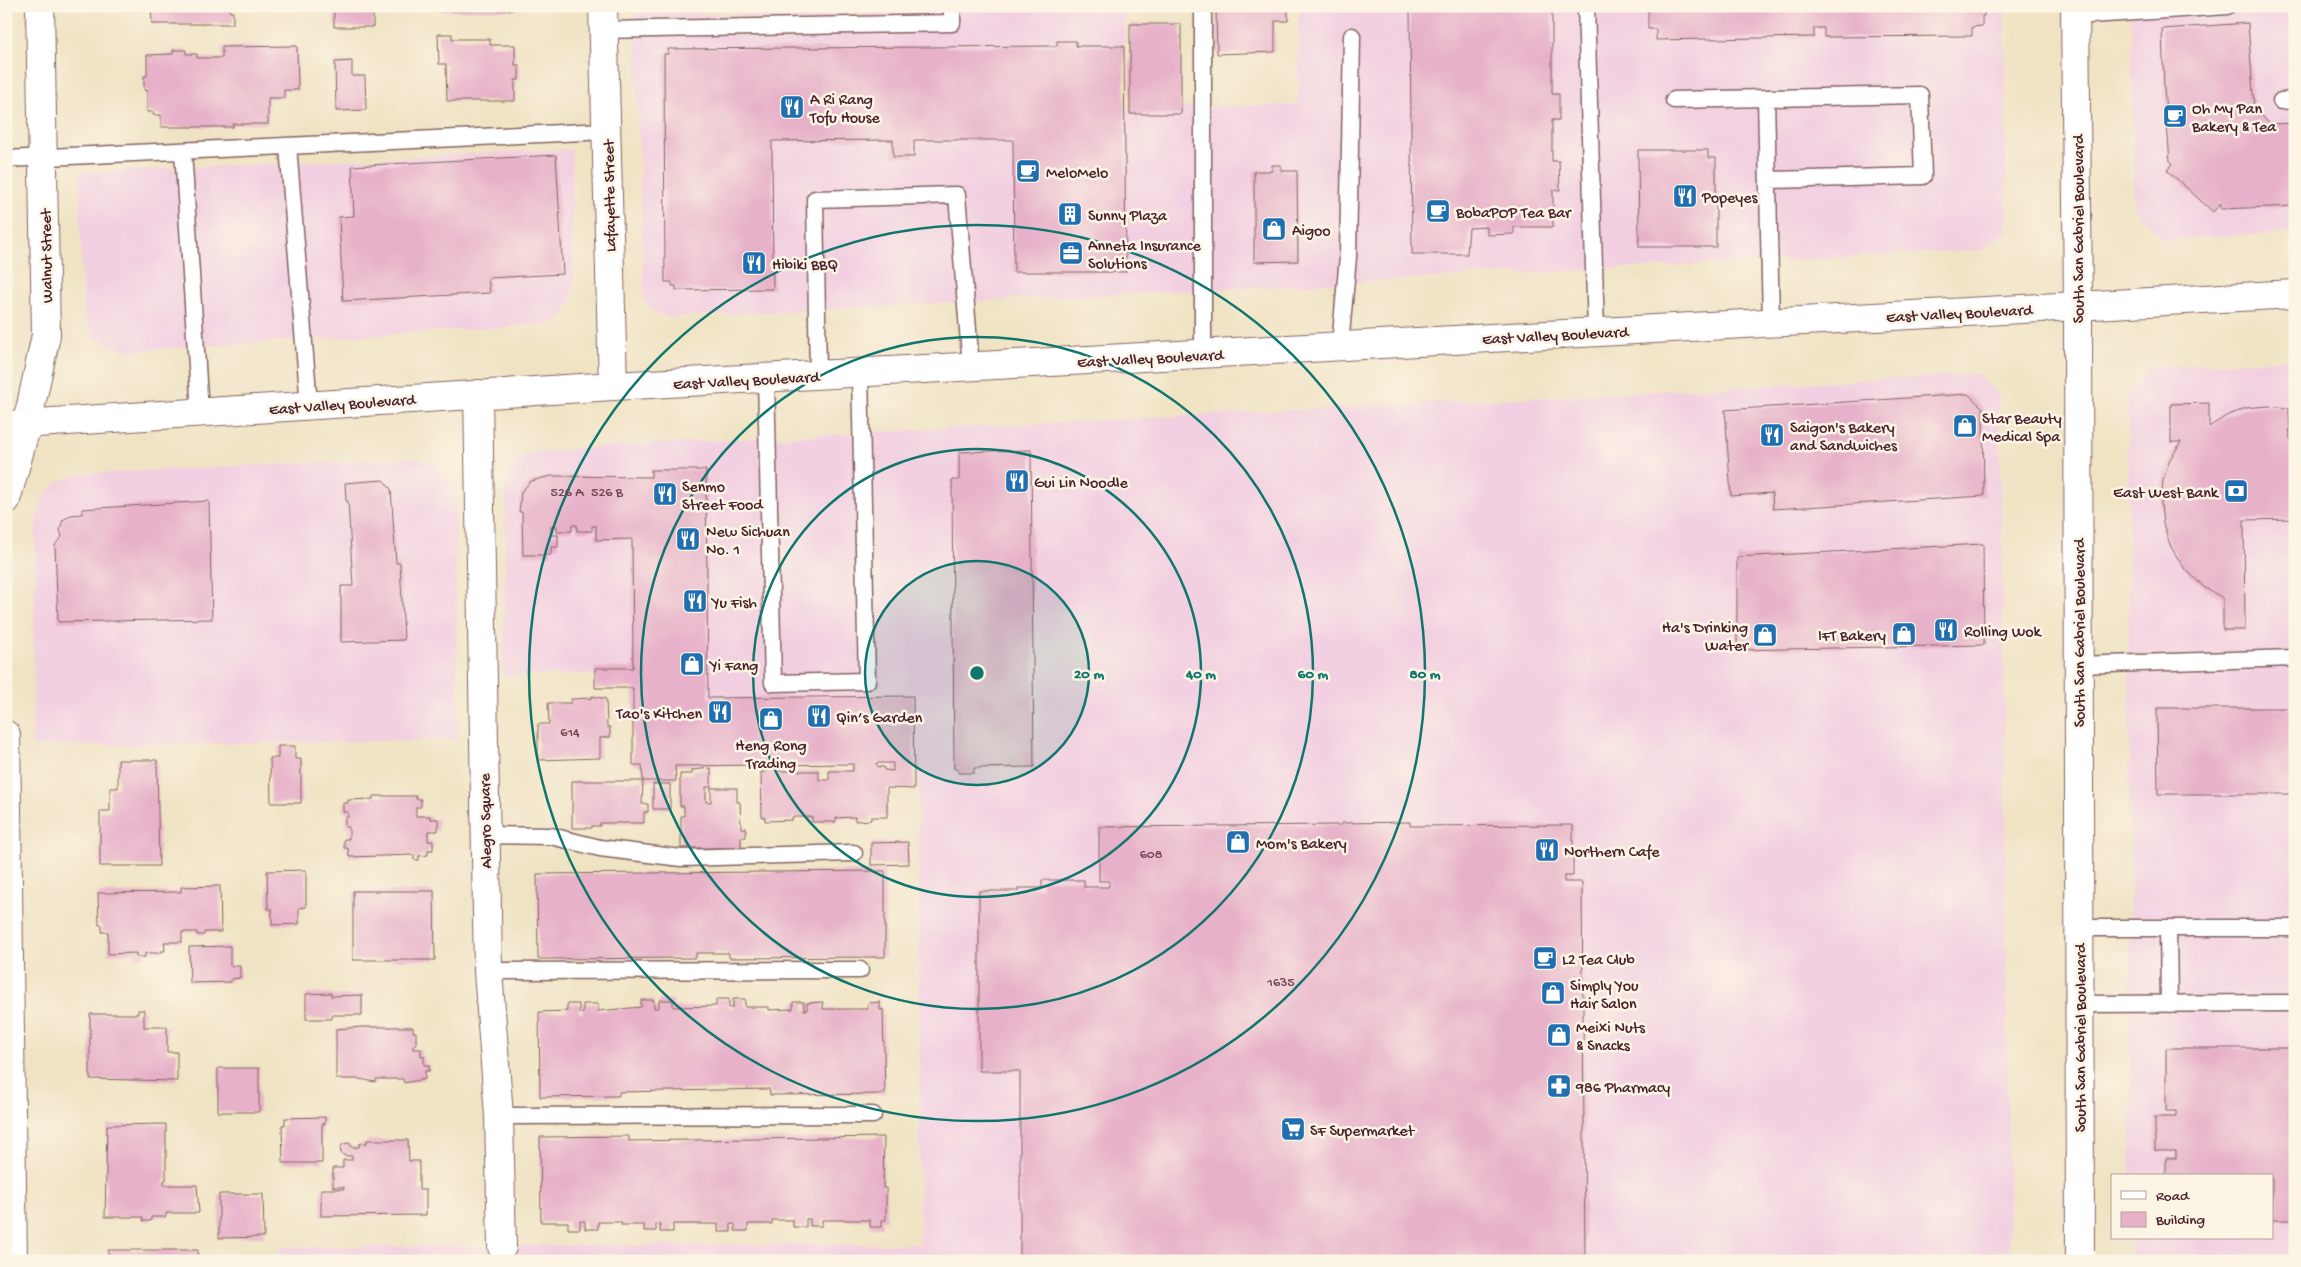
<svg xmlns="http://www.w3.org/2000/svg" width="2301" height="1267" font-family="'Gochi Hand',sans-serif">
	<style>
		.built { fill: #f2cfe1 }
		.building { fill: #e7b1c9; fill-rule: evenodd }
		.lines { fill: none; stroke-linecap: round; stroke-linejoin: round }
		.service-casing { stroke: #846461; stroke-width: 19 }
		.minor-casing { stroke: #846461; stroke-width: 30 }
		.secondary-casing { stroke: #846461; stroke-width: 30 }
		.primary-casing { stroke: #846461; stroke-width: 30 }
		.service { stroke: #fff; stroke-width: 16 }
		.minor { stroke: #fff; stroke-width: 28 }
		.secondary { stroke: #fff; stroke-width: 28 }
		.primary { stroke: #fff; stroke-width: 28 }
		.ring { fill: none; stroke: #0f766e; stroke-width: 2.5 }
		.labels { text-anchor: middle; stroke-width: 5; stroke-linejoin: round; paint-order: stroke }
		.number-label { font-size: 14px; fill: #714452 }
		.poi-label { font-size: 16px; fill: #4a1f2b; stroke: #fcf5e5; text-anchor: start }
		.street-label { font-size: 16px; fill: #4a1f2b; stroke: #fcf5e5 }
		.centre { fill: #0f766e; stroke: #fcf5e5; stroke-width: 2.5 }
		.ring-label { font-size: 15px; text-anchor: middle; font-weight: bold; fill: #0f766e; stroke: #fcf5e5; stroke-width: 5; stroke-linejoin: round; paint-order: stroke }
	</style>
	<rect width="100%" height="100%" fill="#fcf5e5"/>
	<filter id="ink" filterUnits="userSpaceOnUse"><feTurbulence type="fractalNoise" baseFrequency=".02" numOctaves="2"/><feDisplacementMap in="SourceGraphic" scale="10" xChannelSelector="R" yChannelSelector="G"/><feConvolveMatrix kernelMatrix="1 2 1 2 8 2 1 2 1" color-interpolation-filters="sRGB"/></filter>
	<filter id="wash" filterUnits="userSpaceOnUse"><feTurbulence type="fractalNoise" baseFrequency=".0096" numOctaves="4" result="noise"/><feDisplacementMap in="SourceGraphic" scale="20" xChannelSelector="R" yChannelSelector="G"/><feGaussianBlur stdDeviation="1.12" result="paint"/><feColorMatrix in="noise" values="0 0 0 0 0 0 0 0 0 0 0 0 0 0 0 0 0 1.4 0 .05"/><feComposite in="paint" operator="in"/></filter>
	<g filter="url(#wash)">
		<rect width="100%" height="100%" fill="#f0e3c4"/>
		<path class="built" d="M891,6H1126L1122,108L1298,105L1299,6H2005L2007,232L1983,250L671,317L655,314L644,301L635,14L891,15Z
			M2131,6H2295V232L2163,240L2134,209Z
			M571,149L574,288L570,303L562,316L550,324L124,351L94,337L83,312L79,173Z
			M2295,359V1261H2132L2131,1238H2272V1176H2131L2128,394L2148,367Z
			M1977,374L1999,396L2004,655L2009,1261H280V1247L920,1244L918,766H638V673L503,676L506,488L508,473L521,458L535,452L631,445Z
			M416,458L435,464L450,478L455,497L458,740L32,746L36,518L44,496L58,482L79,474Z"/>
		<g id="blocks">
			<path class="building" d="M151,6H229L230,12H233V24H152Z
				M334,6H373V27H334Z
				M440,6H513V10L440,11Z
				M1216,6H1288V21H1275V52L1217,54Z
				M1410,6H1552V94H1559V120H1552V161H1559L1560,190H1553V227H1514V234L1487,235V227L1469,228L1467,254H1412Z
				M1648,6H1984V16H1982V26L1972,27V36L1824,37V28H1814V37L1656,40V29H1648Z
				M2248,23L2254,108L2270,124L2295,123V206L2221,209V203L2213,212L2167,170L2173,164L2170,161L2164,88L2162,29Z
				M1130,24H1181V114H1130Z
				M438,34H452V39H490V45H515V65H519V80H515V101H447L446,64H439Z
				M1057,41H1076V46H1124L1126,272H1014L1013,140H914V157H893V140L772,141L773,289L676,290V286H672V282H665L664,54H668V49L1057,46Z
				M297,46L298,90H284V98H268V124H233V127H161V115H153V112H147V90H144V76H147V55L173,54V50H186V54H197V58H222V47Z
				M352,61V76H365L366,110L336,111L335,62Z
				M1638,150H1708V158H1716V247H1639Z
				M556,155L563,274L488,278L490,293L343,301L339,217L354,216L352,166Z
				M1272,165H1281V171H1297L1298,261L1254,262V171H1272Z
				M1968,394L1983,408L1984,496L1773,509L1772,493L1731,496L1725,410Z
				M2209,403V427L2226,416L2246,408L2268,406L2289,408L2290,439H2295V519L2244,520L2245,630H2223V598L2205,588L2184,568L2171,547L2163,524L2161,504L2163,480L2170,459L2181,442H2171V404Z
				M1031,450L1034,767L974,768V773H958V769H954L952,480H959V452Z
				M651,470H706L708,698L913,696L914,789L887,788V817H871V820L855,821V817L836,818V822H812V817H792V820L765,821V817H762L761,772H765V768H779V771H819V780H829V771H853V764L675,766L676,781H643L642,765H633V688H595V668H633L632,539L596,540V526H592V531H577V525H572V531H557V526H551V535H558V547H551V555H523L522,512H519L521,492L531,481L551,476L651,477ZM876,763H893V771L884,770V767H878Z
				M383,480L391,489L396,563H400L404,640L341,642V586H353L348,501H346L345,483Z
				M209,501L212,619L58,622L55,545L62,537L60,530L63,520L71,515L82,514V509Z
				M1983,544L1984,645L1737,650V557Z
				M592,696L606,699L607,727H610V737L600,738V758L538,760V724H549L548,703H571V699L592,698Z
				M2157,708H2295V794H2158Z
				M278,746H295V759H301V803H271L270,758H278Z
				M118,760H157L159,866H100V811H110V788H118Z
				M711,768V787H706V802H711V788H737V802H740L741,828H746V837H741V848H681V816H684V806H680V774H692V770Z
				M572,781H643L642,804H648V812H644V823H600V826H592V828H572Z
				M653,784H670V809H653Z
				M373,796H416V799H421V807H416V816H430V819H438V831H428V841H433V850H428V855L419,856V860H414V855L349,857L348,848H344V839H349V827H345V817H348V812H343V803H348V800L373,799Z
				M1410,822V826L1573,825V876H1564V882H1582L1585,1261H1020V1071H979V891H1018V888H1042V880H1084V887H1109V881H1099V827L1342,825V823Z
				M908,842L909,864L871,865V843Z
				M306,870V907L299,908V924L272,925V909H268L267,871Z
				M885,871V957L729,958V953H696V958L538,959L537,874Z
				M220,886L221,932H204V935H197V932H182V942H164L165,951H161V953H145V957H136V953L108,954V932H102V925H99L98,893L181,892V887Z
				M353,891H434L435,960H353Z
				M230,946V966H240V978L231,979V982L190,983L189,947Z
				M331,993V996L362,995V1015H332V1019H306V994Z
				M716,999H729V1008H733V999H745V1007H769V1010L793,1009V1002H804V1010H807V1003L823,1002V1009H868V1003L880,1002V1010L883,1009L885,1094L770,1095L769,1089L619,1092V1096L540,1097L539,1012L567,1011V1004H579V1013H583V1004H598V1011L641,1007V1000H654V1008H659V1000H673V1007L716,1006Z
				M138,1010H144V1027H167V1052H177V1081L90,1079V1014H138Z
				M362,1027H413V1032H416V1045H413V1049H421V1056H424V1065H429V1071H425V1079L404,1083L403,1079H376V1082L359,1079H336V1029Z
				M2166,1048H2295V1220H2272V1176H2166V1158H2176V1151H2155V1117H2176V1111H2166Z
				M218,1068H259V1112H218Z
				M325,1117V1124H322V1163H283L282,1125H285V1118Z
				M166,1124V1180H164V1185H197L199,1213H166V1217H151V1221H143V1217H105L107,1125Z
				M629,1136V1141L884,1137L883,1188H886V1220H882V1227H870V1220H822V1226H810V1219H806V1227H793V1220H772V1224H748V1231H735V1224H731V1232H718V1224H673V1232H660V1224H656V1231H644V1225H621V1222H598V1229H585V1221H580V1229H568V1222H541L540,1137Z
				M367,1140H408L409,1161H419V1190H426V1215L321,1216V1189H344V1187H333V1168H343V1160H352V1156H345L341,1153L340,1148L343,1144L349,1143L352,1147H359V1144L367,1143Z
				M219,1194H263L264,1237L219,1238Z
				M108,1250H198V1261H108Z"/>
		</g>
	</g>
	<g filter="url(#ink)">
		<use href="#blocks" fill-opacity="0" stroke="#846461" stroke-width="1"/>
		<g class="lines">
			<defs>
				<path id="service" d="M1203,6V354
					M1586,6L1596,332
					M2075,16L2227,6
					M603,30L952,23V6
					M1674,100L1766,98
					M2281,101L2295,100
					M288,146L309,405
					M183,151L200,412
					M6,159L606,131
					M1768,180L1923,176L1920,95L1766,98L1771,322
					M1340,346L1348,257L1352,36
					M818,375L815,199L957,195L971,367
					M766,378L773,683L867,681L860,373
					M2077,665L2295,658
					M484,835L551,836L600,848L681,858L854,853
					M2079,928H2295
					M2168,928L2169,1004
					M488,971L860,970
					M2079,1004L2295,1003
					M499,1116L873,1115"/>
				<path id="minor" d="M603,6L613,386
					M478,394L488,971L499,1116L502,1247
					M6,500L27,424L46,335L40,6
					M6,735L13,1261"/>
				<path id="secondary" d="M2075,6L2078,305L2080,1261"/>
				<path id="primary" d="M6,425L613,386L2295,294"/>
			</defs>
			<use href="#service" class="service-casing"/>
			<use href="#minor" class="minor-casing"/>
			<use href="#secondary" class="secondary-casing"/>
			<use href="#primary" class="primary-casing"/>
			<use href="#service" class="service"/>
			<use href="#minor" class="minor"/>
			<use href="#secondary" class="secondary"/>
			<use href="#primary" class="primary"/>
		</g>
	</g>
	<circle cx="977" cy="673" r="112" fill="#0f766e" fill-opacity=".12"/>
	<g class="ring">
		<circle cx="977" cy="673" r="112"/>
		<circle cx="977" cy="673" r="224"/>
		<circle cx="977" cy="673" r="336"/>
		<circle cx="977" cy="673" r="448"/>
	</g>
	<defs>
		<symbol id="restaurant-square" viewBox="-11 -11 22 22"><rect x="-9" y="-9" width="18" height="18" rx="4" fill="#1f6fb2" stroke="#fcf5e5"/><path d="M-5-6h1v4h1v-4h1v4h1v-4h1v5L-1.5 .5V6h-2V.5L-5-1ZM5-6V6H3V1.5H1.5Q1.5-4 5-6Z" fill="#fff"/></symbol>
		<symbol id="cafe-square" viewBox="-11 -11 22 22"><rect x="-9" y="-9" width="18" height="18" rx="4" fill="#1f6fb2" stroke="#fcf5e5"/><path d="M-5.5-4.5H6V0H3Q3 3.5 0 3.5H-2.5Q-5.5 3.5-5.5 0ZM3-3.2v2h1.7v-2ZM-6 4.5H4V6H-6Z" fill="#fff"/></symbol>
		<symbol id="building-square" viewBox="-11 -11 22 22"><rect x="-9" y="-9" width="18" height="18" rx="4" fill="#1f6fb2" stroke="#fcf5e5"/><path d="M-4-6H4V6H1V3H-1V6H-4ZM-2.5-4.3h1.7v1.8h-1.7ZM.8-4.3h1.7v1.8H.8ZM-2.5-1h1.7V.8h-1.7ZM.8-1h1.7V.8H.8Z" fill="#fff"/></symbol>
		<symbol id="shop-square" viewBox="-11 -11 22 22"><rect x="-9" y="-9" width="18" height="18" rx="4" fill="#1f6fb2" stroke="#fcf5e5"/><path d="M-5-2.5h2.3a2.7 3.5 0 0 1 5.4 0H5L5.5 6h-11ZM-1.5-2.5h3a1.5 2.3 0 0 0-3 0Z" fill="#fff"/></symbol>
		<symbol id="office-square" viewBox="-11 -11 22 22"><rect x="-9" y="-9" width="18" height="18" rx="4" fill="#1f6fb2" stroke="#fcf5e5"/><path d="M-6-3h4V-5.5h4V-3h4V5H-6ZM-1-4.5V-3h2v-1.5ZM-6 0V1H6V0Z" fill="#fff"/></symbol>
		<symbol id="bank-square" viewBox="-11 -11 22 22"><rect x="-9" y="-9" width="18" height="18" rx="4" fill="#1f6fb2" stroke="#fcf5e5"/><path d="M-6-4H6V4H-6ZM0-2.3a2.3 2.3 0 1 0 0 4.6a2.3 2.3 0 1 0 0-4.6Z" fill="#fff"/></symbol>
		<symbol id="pharmacy-square" viewBox="-11 -11 22 22"><rect x="-9" y="-9" width="18" height="18" rx="4" fill="#1f6fb2" stroke="#fcf5e5"/><path d="M-2-6h4v4h4v4h-4v4h-4v-4h-4v-4h4Z" fill="#fff"/></symbol>
		<symbol id="supermarket-square" viewBox="-11 -11 22 22"><rect x="-9" y="-9" width="18" height="18" rx="4" fill="#1f6fb2" stroke="#fcf5e5"/><path d="M-6-5.5h2.5l.6 2H6L4.5 2H-2.5L-4.4-4H-6ZM-1.5 3.2a1.3 1.3 0 1 0 .1 0ZM3 3.2a1.3 1.3 0 1 0 .1 0Z" fill="#fff"/></symbol>
	</defs>
	<g fill-rule="evenodd">
		<use href="#restaurant-square" x="778" y="93" width="28" height="28"/>
		<use href="#cafe-square" x="2161" y="102" width="28" height="28"/>
		<use href="#cafe-square" x="1014" y="157" width="28" height="28"/>
		<use href="#restaurant-square" x="1671" y="182" width="28" height="28"/>
		<use href="#cafe-square" x="1424" y="197" width="28" height="28"/>
		<use href="#building-square" x="1056" y="200" width="28" height="28"/>
		<use href="#shop-square" x="1260" y="215" width="28" height="28"/>
		<use href="#office-square" x="1057" y="239" width="28" height="28"/>
		<use href="#restaurant-square" x="740" y="249" width="28" height="28"/>
		<use href="#shop-square" x="1951" y="412" width="28" height="28"/>
		<use href="#restaurant-square" x="1758" y="421" width="28" height="28"/>
		<use href="#restaurant-square" x="1003" y="467" width="28" height="28"/>
		<use href="#bank-square" x="2222" y="477" width="28" height="28"/>
		<use href="#restaurant-square" x="651" y="480" width="28" height="28"/>
		<use href="#restaurant-square" x="674" y="525" width="28" height="28"/>
		<use href="#restaurant-square" x="681" y="587" width="28" height="28"/>
		<use href="#restaurant-square" x="1932" y="616" width="28" height="28"/>
		<use href="#shop-square" x="1890" y="620" width="28" height="28"/>
		<use href="#shop-square" x="1751" y="621" width="28" height="28"/>
		<use href="#shop-square" x="678" y="650" width="28" height="28"/>
		<use href="#restaurant-square" x="706" y="698" width="28" height="28"/>
		<use href="#restaurant-square" x="805" y="702" width="28" height="28"/>
		<use href="#shop-square" x="757" y="705" width="28" height="28"/>
		<use href="#shop-square" x="1224" y="828" width="28" height="28"/>
		<use href="#restaurant-square" x="1533" y="836" width="28" height="28"/>
		<use href="#cafe-square" x="1531" y="944" width="28" height="28"/>
		<use href="#shop-square" x="1539" y="979" width="28" height="28"/>
		<use href="#shop-square" x="1545" y="1021" width="28" height="28"/>
		<use href="#pharmacy-square" x="1545" y="1072" width="28" height="28"/>
		<use href="#supermarket-square" x="1279" y="1115" width="28" height="28"/>
	</g>
	<g class="labels">
		<g class="number-label">
			<text x="567" y="496">526 A</text>
			<text x="607" y="496">526 B</text>
			<text x="570" y="736">614</text>
			<text x="1151" y="858">608</text>
			<text x="1281" y="986">1635</text>
		</g>
		<g class="poi-label">
			<text x="810" y="104">A Ri Rang<tspan x="810" dy="18">Tofu House</tspan></text>
			<text x="2192" y="113">Oh My Pan<tspan x="2192" dy="18">Bakery &amp; Tea</tspan></text>
			<text x="1046" y="177">MeloMelo</text>
			<text x="1702" y="202">Popeyes</text>
			<text x="1456" y="217">BobaPOP Tea Bar</text>
			<text x="1088" y="220">Sunny Plaza</text>
			<text x="1292" y="235">Aigoo</text>
			<text x="1088" y="250">Anneta Insurance<tspan x="1088" dy="18">Solutions</tspan></text>
			<text x="772" y="269">Hibiki BBQ</text>
			<text x="1982" y="423">Star Beauty<tspan x="1982" dy="18">Medical Spa</tspan></text>
			<text x="1790" y="432">Saigon's Bakery<tspan x="1790" dy="18">and Sandwiches</tspan></text>
			<text x="1034" y="487">Gui Lin Noodle</text>
			<text x="682" y="491">Senmo<tspan x="682" dy="18">Street Food</tspan></text>
			<text x="2218" y="497" text-anchor="end">East West Bank</text>
			<text x="706" y="536">New Sichuan<tspan x="706" dy="18">No. 1</tspan></text>
			<text x="712" y="607">Yu Fish</text>
			<text x="1748" y="632" text-anchor="end">Ha's Drinking<tspan x="1748" dy="18">Water</tspan></text>
			<text x="1964" y="636">Rolling Wok</text>
			<text x="1886" y="640" text-anchor="end">IFT Bakery</text>
			<text x="710" y="670">Yi Fang</text>
			<text x="702" y="718" text-anchor="end">Tao's Kitchen</text>
			<text x="836" y="722">Qin’s Garden</text>
			<text x="771" y="750" text-anchor="middle">Heng Rong<tspan x="771" dy="18">Trading</tspan></text>
			<text x="1256" y="848">Mom's Bakery</text>
			<text x="1564" y="856">Northern Cafe</text>
			<text x="1562" y="964">L2 Tea Club</text>
			<text x="1570" y="990">Simply You<tspan x="1570" dy="18">Hair Salon</tspan></text>
			<text x="1576" y="1032">Meixi Nuts<tspan x="1576" dy="18">&amp; Snacks</tspan></text>
			<text x="1576" y="1092">986 Pharmacy</text>
			<text x="1310" y="1135">SF Supermarket</text>
		</g>
		<g class="street-label">
			<text transform="translate(608 196) rotate(-91)" y="6">Lafayette Street</text>
			<text transform="translate(2077 229) rotate(-90)" y="6">South San Gabriel Boulevard</text>
			<text transform="translate(45 256) rotate(-91)" y="6">Walnut Street</text>
			<text transform="translate(1959 312) rotate(-3)" y="6">East Valley Boulevard</text>
			<text transform="translate(1555 334) rotate(-3)" y="6">East Valley Boulevard</text>
			<text transform="translate(1150 357) rotate(-3)" y="6">East Valley Boulevard</text>
			<text transform="translate(746 379) rotate(-3)" y="6">East Valley Boulevard</text>
			<text transform="translate(342 403) rotate(-4)" y="6">East Valley Boulevard</text>
			<text transform="translate(2078 633) rotate(-90)" y="6">South San Gabriel Boulevard</text>
			<text transform="translate(484 821) rotate(-91)" y="6">Alegro Square</text>
			<text transform="translate(2079 1038) rotate(-90)" y="6">South San Gabriel Boulevard</text>
		</g>
	</g>
	<circle cx="977" cy="673" r="8" class="centre"/>
	<g class="ring-label">
		<text x="1089" y="678">20 m</text>
		<text x="1201" y="678">40 m</text>
		<text x="1313" y="678">60 m</text>
		<text x="1425" y="678">80 m</text>
	</g>
	<rect width="2301" height="1267" fill="none" stroke="#fcf5e5" stroke-width="25"/>
	<rect x="2111" y="1174" width="162" height="65" fill="#fcf5e5" stroke="#b59f9b"/>
	<rect x="2121" y="1191" width="25" height="8" fill="#ffffff" stroke="#b59f9b"/>
	<text x="2156" y="1200" font-size="15" fill="#4a1f2b">Road</text>
	<rect x="2121" y="1212" width="25" height="15" fill="#e7b1c9" stroke="#b59f9b"/>
	<text x="2156" y="1224" font-size="15" fill="#4a1f2b">Building</text>
</svg>
